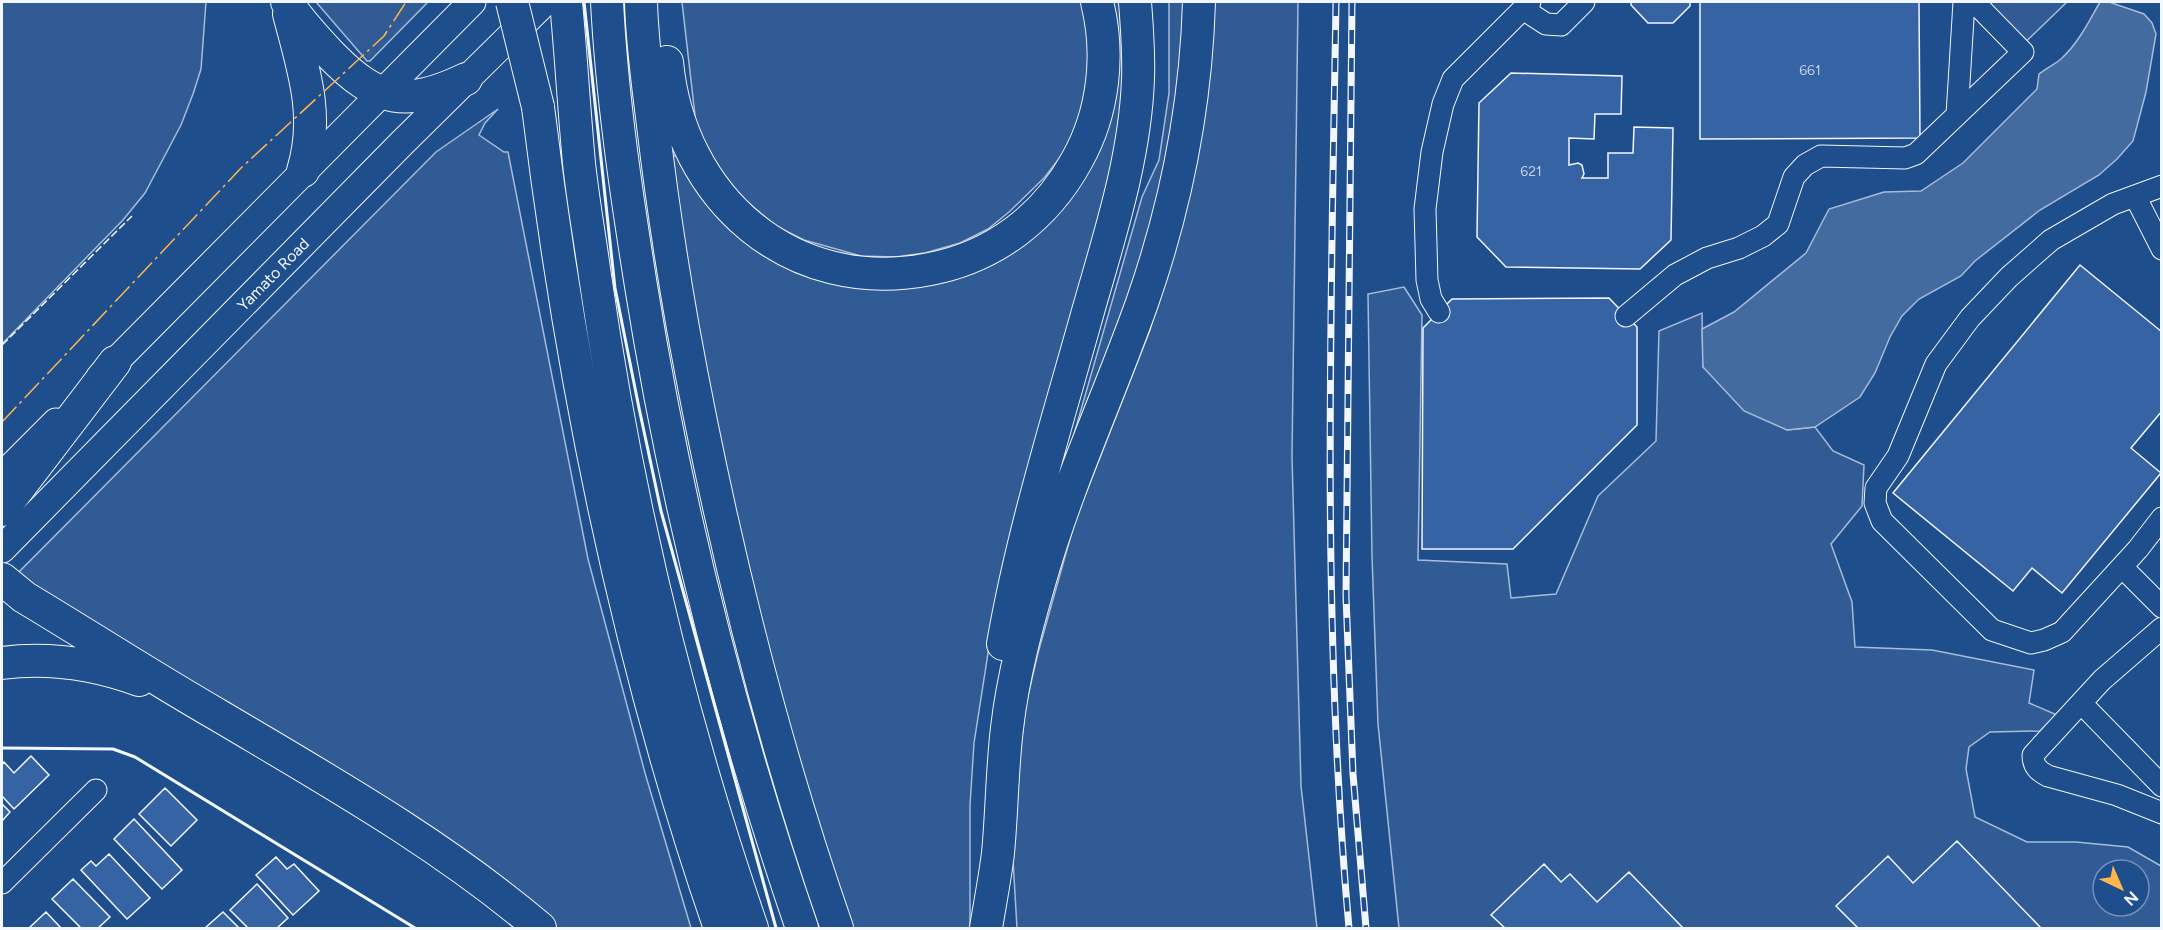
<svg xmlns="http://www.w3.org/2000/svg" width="2163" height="930" font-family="Figtree,sans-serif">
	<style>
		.built { fill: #305b95; stroke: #a8bbd7; stroke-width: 1.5; fill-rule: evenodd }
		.water { fill: #446ba0; stroke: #a8bbd7; stroke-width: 1.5 }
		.building { fill: #3563a3; stroke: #f2f6ff; stroke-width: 1.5 }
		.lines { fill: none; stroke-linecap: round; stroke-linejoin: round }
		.minor-casing { stroke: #f2f6ff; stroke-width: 23 }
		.major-casing { stroke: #f2f6ff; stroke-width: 29 }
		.highway-casing { stroke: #f2f6ff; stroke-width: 34 }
		.minor { stroke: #1f4e8c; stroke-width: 21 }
		.major { stroke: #1f4e8c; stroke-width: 27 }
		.highway { stroke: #1f4e8c; stroke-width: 32 }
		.rail-casing { stroke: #f2f6ff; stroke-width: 7 }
		.rail { stroke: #1f4e8c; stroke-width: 4.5; stroke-dasharray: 14; stroke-linecap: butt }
		.highway-bridge-casing { stroke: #f2f6ff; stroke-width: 34; stroke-linecap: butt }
		.highway-bridge { stroke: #1f4e8c; stroke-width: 32 }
		.fence { stroke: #f2f6ff; stroke-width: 1.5; stroke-dasharray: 8 3; stroke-linecap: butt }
		.wall { stroke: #f2f6ff; stroke-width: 3 }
		.power { stroke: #ffb74d; stroke-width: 1.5; stroke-dasharray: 21 4.5 3 4.5; stroke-linecap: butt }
		.labels { text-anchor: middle; stroke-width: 4.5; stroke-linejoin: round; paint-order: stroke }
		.number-label { font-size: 14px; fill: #c3d1e8 }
		.street-label { font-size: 16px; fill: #f2f6ff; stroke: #1f4e8c }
	</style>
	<rect width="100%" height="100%" fill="#1f4e8c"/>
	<path class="built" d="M2,2H206L201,69L193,94L181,125L145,193L123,220L2,344Z
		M316,2H428L370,61H367Z
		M682,2H1084L1091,76L1072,142L1044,178L1009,212L988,229L960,243L925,253L895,257L861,256L804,240L776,226L738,194L709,156L696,124Z
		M1110,2H1121L1125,57L1120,119L1113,166L996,602L974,743L970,805V928H850L822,843L737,539L668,158L680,154L700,192L889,288L1072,189Z
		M1169,2H1187L1182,66L1167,162L1142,264L1064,469L1142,197L1159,160L1169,93Z
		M1213,2H1298L1292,457L1301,786L1317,928H1017L1011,826L1026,704L1038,653L1075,521L1150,330L1174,248L1196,160L1213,40Z
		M1963,2H2067L2014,53Z
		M498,109L485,123L479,135L504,152H508L588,559L645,773L691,928H551L14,577L436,152Z
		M1404,287L1422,315L1418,560L1507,564L1511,598L1556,594L1598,496L1656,441L1659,331L1702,313L1703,367L1787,430L1815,427L1833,451L1864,465L1862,506L1831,544L1852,602L1855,647L1932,650L2034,670L2029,703L2057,715L2040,731L1990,732L1969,747L1966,769L1975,817L2027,842H2076L2128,847L2161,866V928H1399L1378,724L1372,556L1368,294ZM2103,870H2139V906H2103Z"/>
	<path class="water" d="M2100,2H2109L2144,14L2152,23L2156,34L2146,92L2133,141L2117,159L2099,175L2040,210L1975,261L1961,276L1919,299L1902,316L1890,337L1875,373L1860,397L1815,427L1787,430L1744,411L1703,367L1702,329L1734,312L1806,253L1829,209L1884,192L1921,191L1963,163L2037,89L2039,74C2046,68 2056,64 2062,58C2079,42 2089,21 2100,2Z"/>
	<path class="building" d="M1631,2H1690V6L1673,23H1648L1631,5Z
		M1700,2H1919L1920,138L1700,139Z
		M1511,73L1622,76L1621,114H1595L1594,139L1569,138V165L1578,163L1582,165L1584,174L1582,178H1608V153H1633L1634,127L1673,128L1671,240L1640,269L1506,267L1477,237L1479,103Z
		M2080,265L2162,332V411L2131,448L2161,473L2062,593L2032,568L2013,591L1893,493Z
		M1609,298L1637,327V425L1513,549H1422L1423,328L1452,299Z
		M31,756L49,775L14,809L2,796V765L4,762L14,773Z
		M165,788L197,820L171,846L139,814Z
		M2,804L10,812L2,821Z
		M134,819L182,870L162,889L114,839Z
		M1957,841L2041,928H1858L1836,906L1888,856L1913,883Z
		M109,854L150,898L127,919L81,870L91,861L96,866Z
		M276,857L287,869L294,864L319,891L293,915L256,875Z
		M1544,864L1561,882L1570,874L1597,902L1629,872L1683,928H1505L1491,915Z
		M73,879L110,917L98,928H81L52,899Z
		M257,884L288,918L277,928H248L230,910Z
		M46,912L61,928H29Z
		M223,912L239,928H205Z"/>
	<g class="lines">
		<defs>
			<path id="minor" d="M1523,9L1546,24L1561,25L1584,2
				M1957,115L1964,2
				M2162,186L2113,204L2051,240L2009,277L1970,318L1936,364L1898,456L1876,488L1875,503L1882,521L1992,630L2031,643L2044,640L2062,632L2138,549L2162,518
				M2135,196L2162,249
				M1439,312L1431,299L1427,280L1425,209L1432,152L1443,104L1453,79L1530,2
				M1626,316L1675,275L1707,258L1739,248L1763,236L1778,224L1794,177L1805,165L1821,156L1905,158L1916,154L2023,52L1974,2
				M2122,567L2162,607
				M2162,628L2102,680L2033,755C2033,766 2038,771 2048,776L2117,795L2162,813
				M2081,703L2162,786
				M2,883L96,790"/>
			<g id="major">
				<path d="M100,377L472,2"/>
				<path d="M2,476L56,422"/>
				<path id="s1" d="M2,549L402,143L545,2"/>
			</g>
			<path id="highway" d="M287,2C299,21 315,38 331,55C377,102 406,108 466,79
				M566,2C571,55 574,109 579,163C583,201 590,239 595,276C627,498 679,716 752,928
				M607,2C612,97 626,192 641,286C676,504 730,719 802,928
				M641,2C642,43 648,84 653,125C661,193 671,260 683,328C720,531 769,733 837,928
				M289,14C303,68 320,115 303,171
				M667,62C680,198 791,297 930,269C994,257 1046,217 1077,160C1104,112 1110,54 1097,2
				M538,107C572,385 628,663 720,928
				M2,510L115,362
				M2,579L24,597C89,636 152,677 218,715C329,781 441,844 540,928
				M1003,644C1022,535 1055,429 1085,322C1107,243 1135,162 1138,79C1139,53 1137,27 1135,2
				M2,663C48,657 95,664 139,680
				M986,928C990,903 995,878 998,853C1002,811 1002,770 1007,728C1013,676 1027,624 1042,573C1069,481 1110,393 1142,303C1176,206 1196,104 1199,2"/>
		</defs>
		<use href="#minor" class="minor-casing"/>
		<use href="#major" class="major-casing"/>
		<use href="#highway" class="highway-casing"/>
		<use href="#minor" class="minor"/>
		<use href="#major" class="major"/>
		<use href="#highway" class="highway"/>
		<defs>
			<path id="rail" d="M1336,2C1331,311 1321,620 1349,928
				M1352,2L1346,596L1353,774L1366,928"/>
		</defs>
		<use href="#rail" class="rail-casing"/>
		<use href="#rail" class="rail"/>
		<defs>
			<path id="highway-bridge" d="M512,2L538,107"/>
		</defs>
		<use href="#highway-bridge" class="highway-bridge-casing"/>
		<use href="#highway-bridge" class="highway-bridge"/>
		<path class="fence" d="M2,345L132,216"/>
		<path class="wall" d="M584,2L615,288L639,408L661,511L776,928
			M2,748L113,749L135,757L415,928"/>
		<path class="power" d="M2,422L241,168L384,36L406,2"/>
	</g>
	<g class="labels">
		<g class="number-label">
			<text x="1810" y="75">661</text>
			<text x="1531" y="176">621</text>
		</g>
		<g class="street-label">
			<text dy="6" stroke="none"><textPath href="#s1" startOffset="386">Yamato Road</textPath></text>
		</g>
	</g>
	<rect width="2163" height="930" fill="none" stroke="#f2f6ff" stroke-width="6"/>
	<g transform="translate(2121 888) rotate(136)"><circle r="28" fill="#1f4e8c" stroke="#7391ba" stroke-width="1.5"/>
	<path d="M0-4.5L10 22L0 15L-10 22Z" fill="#ffb74d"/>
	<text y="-9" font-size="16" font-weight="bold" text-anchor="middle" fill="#f2f6ff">N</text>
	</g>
</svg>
